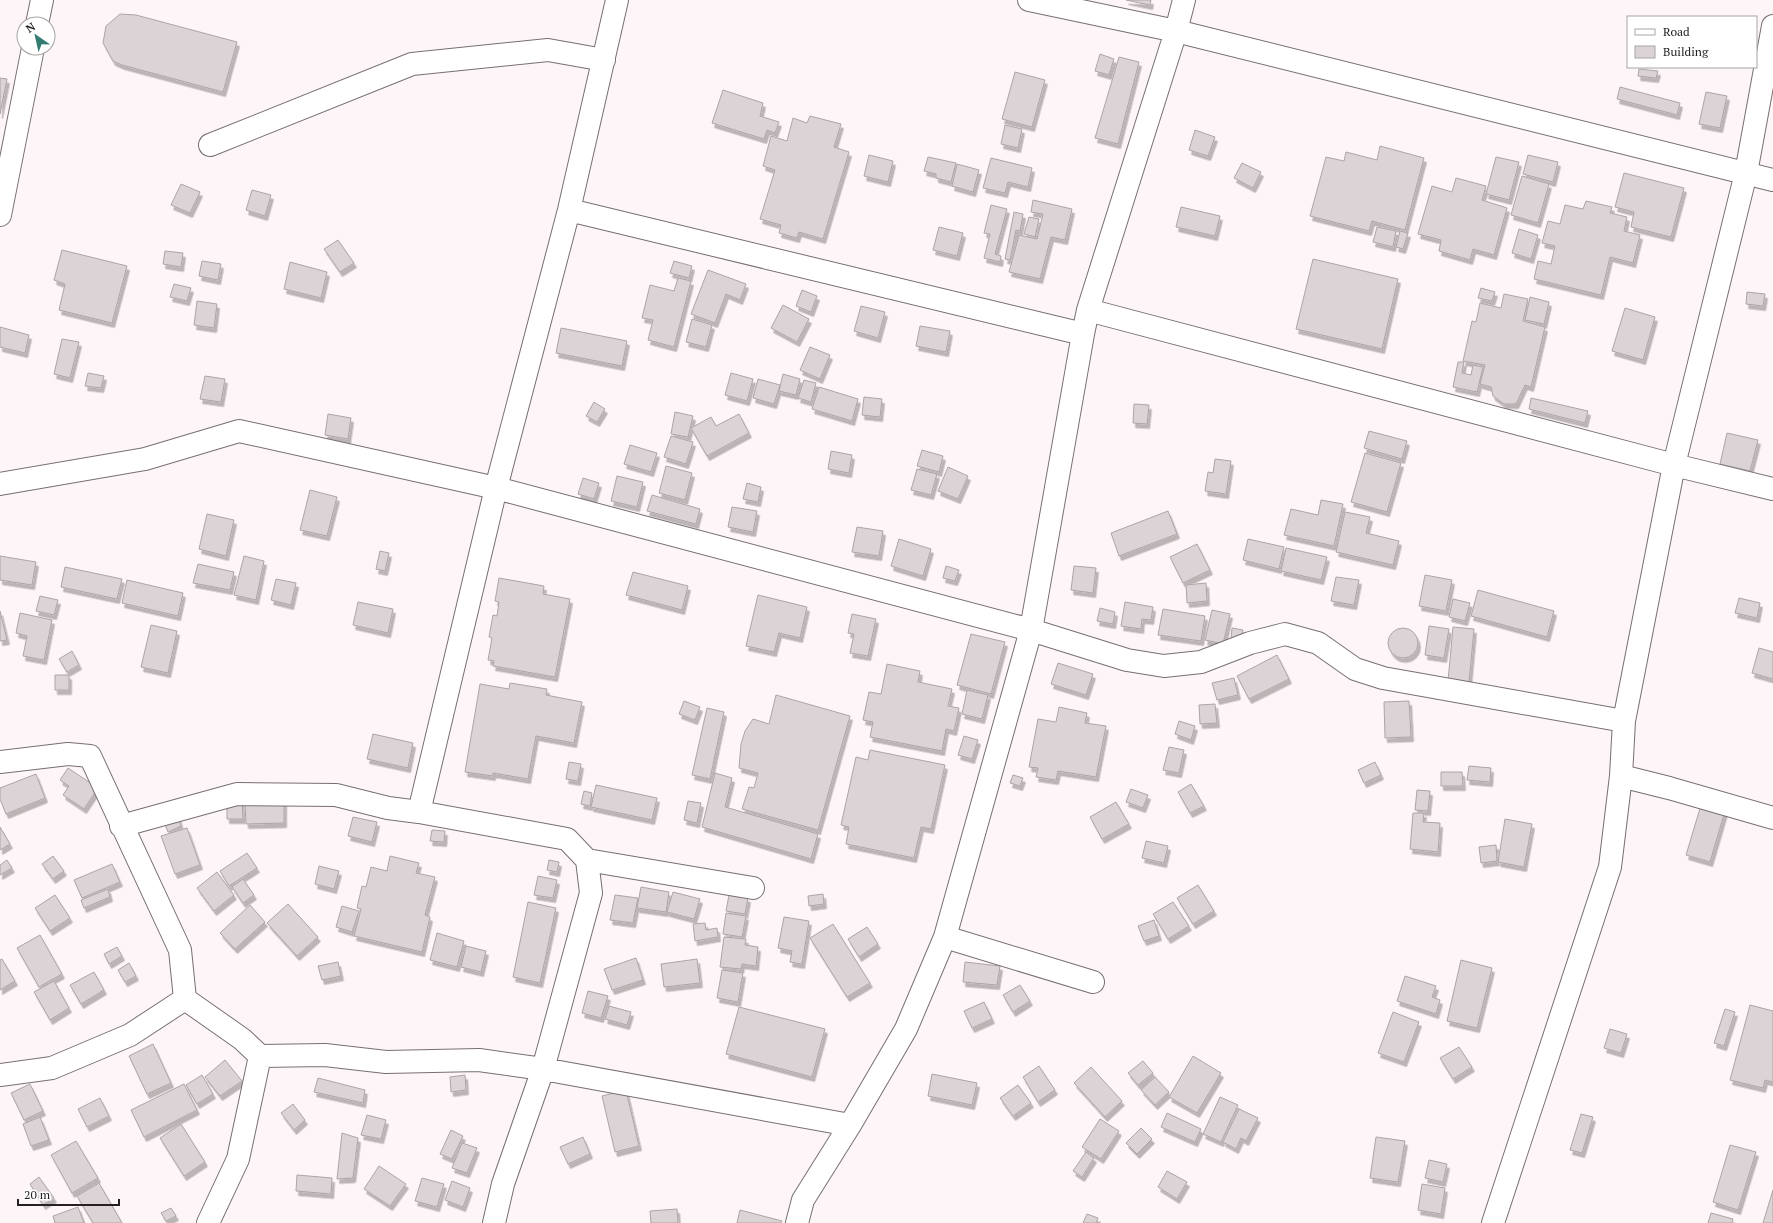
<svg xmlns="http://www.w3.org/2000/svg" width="1773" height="1223" font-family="'PT Serif',serif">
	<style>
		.building { fill: #dbd3d5; stroke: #aca4a6; filter: url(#shadow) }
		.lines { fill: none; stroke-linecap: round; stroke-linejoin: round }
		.minor-casing { stroke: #776f71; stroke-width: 24 }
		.minor { stroke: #fff; stroke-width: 22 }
	</style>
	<defs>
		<filter id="shadow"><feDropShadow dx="2.5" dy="4.5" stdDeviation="0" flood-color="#0004"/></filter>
	</defs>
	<rect width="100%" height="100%" fill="#fdf5f7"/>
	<path class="building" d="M1126,0H1151L1150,5Z
		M120,14L136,15L237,42L223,92L122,65L113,61L103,43L106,26Z
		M1100,54L1114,59L1109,75L1095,71Z
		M1119,57L1139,62L1118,144L1095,138Z
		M1639,69L1658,71L1656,78L1638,76Z
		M1015,72L1045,80L1032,127L1002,119Z
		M0,78L7,79L0,114Z
		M1620,87L1680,103L1677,115L1617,99Z
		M723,90L763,103L760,116L779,122L775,133L767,130L764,139L712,123Z
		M1706,92L1727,96L1720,128L1699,124Z
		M810,116L841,124L834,147L849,152L823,239L799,232L797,238L779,233L781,225L760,219L775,170L763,166L771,136L787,141L793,118L807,123Z
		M1005,125L1022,129L1018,148L1001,144Z
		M1195,130L1215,137L1208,156L1189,150Z
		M1380,146L1424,158L1405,230L1372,221L1369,231L1310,216L1326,157L1344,161L1346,152L1377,160Z
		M869,155L893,161L888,182L864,176Z
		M1528,155L1558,162L1553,182L1523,174Z
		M928,157L956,163L951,182L936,178V174L924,171Z
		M1496,157L1519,162L1509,200L1486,194Z
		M991,158L1032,168L1028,187L1008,182L1005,193L983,188Z
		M1242,163L1261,172L1253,188L1234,178Z
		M957,164L979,170L973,192L952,186Z
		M1624,173L1684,188L1671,237L1631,227L1634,212L1615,207Z
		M1522,176L1549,184L1538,223L1511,215Z
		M1456,178L1486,186L1482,200L1507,208L1494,255L1473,249L1470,260L1439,251L1441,240L1418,234L1432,186L1452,192Z
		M181,184L200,192L190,213L171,205Z
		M252,190L271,195L265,216L246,210Z
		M1033,200L1072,209L1065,240L1051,237L1040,279L1009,272L1019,235L1037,239L1043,214L1031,212Z
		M1586,201L1612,207L1610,213L1627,217L1624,231L1640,235L1633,263L1610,257L1601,295L1534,279L1538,261L1551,264L1555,246L1542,243L1548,221L1560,224L1565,205L1583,209Z
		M991,205L1007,209L995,254L1001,256L1000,262L984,258L990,234L984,233Z
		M1181,207L1220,216L1215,236L1176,227Z
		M1014,212L1023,214L1020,231L1016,230L1010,260L1005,259Z
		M1029,217L1039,219L1035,237L1024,234Z
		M939,227L963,233L957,256L933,250Z
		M1377,227L1396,231L1393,247L1373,242Z
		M1519,229L1538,235L1531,259L1512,253Z
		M1400,231L1408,233L1403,249L1396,247Z
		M338,240L354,263L340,272L324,249Z
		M62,250L127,266L112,323L59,310L65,284L54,280Z
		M165,251L183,253L181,267L163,264Z
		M1313,259L1398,279L1382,349L1296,329Z
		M202,261L221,264L218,280L199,276Z
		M674,261L692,266L689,278L670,273Z
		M290,262L327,272L321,298L284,289Z
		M708,270L746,284L740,300L726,294L715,323L691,314Z
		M678,278L691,281L674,347L648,340L653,320L642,318L650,285L674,291Z
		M174,284L191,288L187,301L170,297Z
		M1481,288L1495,292L1492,301L1478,298Z
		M802,290L817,296L811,312L796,306Z
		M1747,292L1765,294L1763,306L1746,304Z
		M1504,294L1528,299L1523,321L1545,327L1531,387L1525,385L1516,404H1504L1493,396L1491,387L1480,384L1485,365L1463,361L1472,321L1476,322L1480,303L1501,308Z
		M1530,297L1549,302L1544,324L1525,320Z
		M197,301L217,304L214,328L194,325Z
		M783,305L809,319L797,342L771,328Z
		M861,306L885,312L878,338L854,331Z
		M1625,308L1655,317L1643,360L1612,351Z
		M692,319L712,325L706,347L686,342Z
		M920,326L950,331L946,352L916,346Z
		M0,327L29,335L25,353L0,347Z
		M561,328L627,341L622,366L556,353Z
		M62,339L79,342L70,378L54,374Z
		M810,347L830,355L820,379L800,370Z
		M1458,362H1464L1462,373L1471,375L1473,365L1483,367L1477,392L1453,387Z
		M88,373L104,376L101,388L85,386Z
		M731,373L753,379L747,401L725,395Z
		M783,374L800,379L796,395L779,391Z
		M205,376L225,379L221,402L200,399Z
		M758,379L780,385L774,404L753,398Z
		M804,380L816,383L811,402L798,398Z
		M819,387L858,399L852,421L812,409Z
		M864,397L882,399L880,417L862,415Z
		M1531,398L1588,411L1585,423L1529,409Z
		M594,402L605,409L597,422L586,416Z
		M1134,404L1149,405L1147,424L1133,423Z
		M675,412L693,416L688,437L671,434Z
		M328,414L351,418L348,439L325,435Z
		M739,414L749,433L707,456L691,428L711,417L716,426Z
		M1369,431L1407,441L1402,459L1364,448Z
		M1727,433L1758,440L1750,471L1720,464Z
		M671,436L693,442L686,464L664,457Z
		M630,445L657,453L651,472L624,464Z
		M922,450L943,456L939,472L917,466Z
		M831,451L852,455L849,473L828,469Z
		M1365,453L1401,463L1387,512L1351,502Z
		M1215,459L1231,461L1226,494L1205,491L1208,472L1213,473Z
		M666,466L692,473L685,500L659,493Z
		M948,467L968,476L958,499L938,491Z
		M917,469L937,474L931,495L911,490Z
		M617,476L643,482L637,507L611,501Z
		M583,478L599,483L594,499L578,494Z
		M747,483L761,487L758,502L743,499Z
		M310,490L337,497L327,536L300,530Z
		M652,495L700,509L696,524L647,511Z
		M1321,500L1343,504L1334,546L1284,535L1291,509L1318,515Z
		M732,507L757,511L753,532L728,527Z
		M1168,511L1177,534L1119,556L1111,533Z
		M1345,512L1370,517L1366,533L1399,541L1393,565L1336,552Z
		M207,514L234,520L226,556L199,549Z
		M857,527L883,531L879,556L852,552Z
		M899,539L931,549L923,576L891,566Z
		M1248,539L1284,547L1279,569L1243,560Z
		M1197,544L1210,570L1183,583L1170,557Z
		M1286,548L1327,557L1321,580L1281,571Z
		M380,551L389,553L385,571L376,569Z
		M0,556L36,562L32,585L0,580Z
		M244,556L264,561L256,600L234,595Z
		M198,564L234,572L230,590L193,583Z
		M946,566L959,570L955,581L943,578Z
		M1074,566L1096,568L1093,593L1071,590Z
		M65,567L122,579L117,599L61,587Z
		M633,572L688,586L682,610L626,595Z
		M1425,575L1452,580L1446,611L1419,606Z
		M1336,577L1359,580L1354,605L1331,601Z
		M499,578L544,586L543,594L570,599L555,677L493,666L494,661L488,660L492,638L489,637L493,615L497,616L499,602L495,601Z
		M276,579L296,583L291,605L271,600Z
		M127,580L183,593L178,616L122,603Z
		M1206,583L1207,601L1187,603L1186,585Z
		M1478,590L1554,611L1547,637L1471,616Z
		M758,595L807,607L800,638L779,633L774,652L746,646Z
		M40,596L58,600L54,615L36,611Z
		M1739,598L1760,603L1757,618L1735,613Z
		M1453,599L1470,603L1465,621L1449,617Z
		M358,602L393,609L388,633L353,625Z
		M1125,602L1153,607L1151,620L1142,619L1141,629L1121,626Z
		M1100,608L1115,612L1113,624L1097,621Z
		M1163,609L1205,616L1201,641L1158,635Z
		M1212,610L1230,614L1223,644L1205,640Z
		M0,611L7,640L0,641Z
		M20,613L52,620L44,660L23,656L27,636L16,633Z
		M852,614L876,619L868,656L850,653L854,634L848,633Z
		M151,625L177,631L168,673L141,667Z
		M1429,626L1449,629L1444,658L1425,655Z
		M1453,627L1474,629L1469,682L1448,681Z
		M1232,628L1243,630L1241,640L1231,639Z
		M1388 643a15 15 0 1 1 30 0a15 15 0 1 1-30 0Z
		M971,634L1005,642L991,694L957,685Z
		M1759,648L1773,652V679L1752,673Z
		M72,651L79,665L67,672L59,659Z
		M1277,655L1289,679L1249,699L1237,676Z
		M1058,663L1093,674L1086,695L1051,684Z
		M887,664L920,671L918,682L952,689L948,706L959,708L954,731L946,729L942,751L870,737L873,722L863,720L869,692L881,694Z
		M55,675H69V690H55Z
		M1234,678L1238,695L1217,700L1212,683Z
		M510,683L547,689L546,695L582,702L574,743L536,736L528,779L493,773V776L465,772L480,684L509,689Z
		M967,690L988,695L982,719L962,714Z
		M776,695L850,716L818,830L742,809L749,787L754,788L758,773L739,768L741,744L745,731L753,719L769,724Z
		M684,701L700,707L695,720L679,714Z
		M1409,701L1411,737L1385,738L1384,702Z
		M1215,704L1217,723L1200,724L1199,705Z
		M1059,707L1087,713L1085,723L1106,726L1096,777L1058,771L1056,780L1036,777L1038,768L1029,767L1038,719L1056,722Z
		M707,708L724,712L710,779L692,775Z
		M1179,721L1195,726L1191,740L1175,734Z
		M373,734L413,743L408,768L367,759Z
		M964,736L978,740L972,759L958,755Z
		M1169,747L1184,750L1179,773L1163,770Z
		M870,750L945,765L931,829L921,827L914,858L846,844L849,827L841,825L856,757L868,760Z
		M569,762L581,764L578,781L566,779Z
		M1375,762L1381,775L1364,783L1358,770Z
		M1469,766L1491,768L1490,782L1467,780Z
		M68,768L98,788L84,809L63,795L69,786L60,780Z
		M1441,772H1462L1463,786H1441Z
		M715,773L732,778L725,807L818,834L811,859L702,827Z
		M36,774L45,798L6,814L0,799V788Z
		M1013,775L1023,778L1020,786L1010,783Z
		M1191,784L1204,806L1190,813L1178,792Z
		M596,785L657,798L652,820L591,807Z
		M1131,789L1148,795L1143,808L1126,802Z
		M1417,790L1430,791L1428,811L1415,810Z
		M584,791L592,793L590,806L581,804Z
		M242,799L243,819H227V800Z
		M284,800V823L246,824L245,802Z
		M688,801L701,803L697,823L684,820Z
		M1116,802L1129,824L1102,839L1090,817Z
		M1701,805L1725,811L1710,862L1686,855Z
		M1413,813H1424L1423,822L1440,823L1438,852L1410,849Z
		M178,816L181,826L168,832L164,822Z
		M353,817L377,822L372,842L348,836Z
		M1505,819L1532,824L1524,867L1498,862Z
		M0,827L10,844L0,850Z
		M187,828L200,865L175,874L161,836Z
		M432,830L445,831L444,842L430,841Z
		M1146,841L1168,846L1164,863L1142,858Z
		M1496,845L1497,861L1481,863L1479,847Z
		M247,853L257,868L229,886L220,871Z
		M53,856L64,871L53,879L42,864Z
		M390,856L419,863L416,873L435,877L425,915L430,917L422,952L354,936L361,909L357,908L362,886L366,887L371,867L387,871Z
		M7,860L12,868L0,875V865Z
		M549,860L559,862L557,872L547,870Z
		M112,864L120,882L82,898L74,880Z
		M319,866L339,871L334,889L315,884Z
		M217,872L234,895L214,911L197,888Z
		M538,876L557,880L553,898L534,895Z
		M243,879L254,895L243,903L232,887Z
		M1198,885L1214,911L1193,924L1177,898Z
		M641,887L669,892L666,912L637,908Z
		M108,889L110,897L84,908L81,900Z
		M673,892L700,899L694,919L667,912Z
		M823,894L824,904L809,906L808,896Z
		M55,895L70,918L50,931L35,908Z
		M615,895L638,898L633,923L610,920Z
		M729,895L748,898L745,914L726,911Z
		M528,902L556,908L540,983L513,977Z
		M1173,902L1189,926L1168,939L1153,914Z
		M288,904L318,937L297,956L267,923Z
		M250,905L265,922L235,949L220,933Z
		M342,906L359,911L352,932L336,927Z
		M726,913L746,916L742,937L723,934Z
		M784,917L809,921L802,964L790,962L792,951L778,948Z
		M1154,920L1159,936L1144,941L1138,926Z
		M705,923L706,930L717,928L718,937L695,941L693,924Z
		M833,924L870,983L847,997L810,938Z
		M867,927L878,944L859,957L848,939Z
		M437,933L464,941L457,967L430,960Z
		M40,935L62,974L39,987L17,948Z
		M724,937L746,939L745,945L758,947L756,966L742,964L741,969L720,967Z
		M466,946L486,951L481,972L461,967Z
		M117,947L122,956L109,964L104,954Z
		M636,958L643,980L612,990L604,969Z
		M2,959L15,981L0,990V960Z
		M697,959L700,983L664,987L661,964Z
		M1461,960L1492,968L1477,1028L1447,1021Z
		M338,962L341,976L322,980L318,966Z
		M965,962L1000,966L997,985L963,982Z
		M129,963L136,976L125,982L118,970Z
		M722,970L743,973L738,1002L717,998Z
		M94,972L104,990L81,1004L70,985Z
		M1405,976L1436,986L1432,997L1440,1000L1436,1014L1397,1001Z
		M54,981L69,1008L50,1020L34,992Z
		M1020,985L1030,1001L1013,1012L1003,995Z
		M588,991L608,996L601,1018L582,1013Z
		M984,1002L992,1019L972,1028L964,1011Z
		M1750,1005L1773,1011V1082L1765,1080L1763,1088L1730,1080Z
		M609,1006L631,1012L627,1025L605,1019Z
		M739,1007L825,1029L812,1077L726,1054Z
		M1725,1009L1735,1012L1724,1046L1714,1043Z
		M1393,1012L1419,1022L1404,1062L1378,1053Z
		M1610,1029L1627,1034L1621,1053L1604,1048Z
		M153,1044L171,1083L147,1094L129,1056Z
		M1459,1047L1472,1067L1453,1079L1440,1058Z
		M1193,1056L1221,1073L1197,1113L1169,1097Z
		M225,1060L242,1081L220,1096L205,1077Z
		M1143,1061L1153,1073L1138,1085L1128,1073Z
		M1039,1066L1055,1090L1038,1102L1023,1077Z
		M1091,1067L1122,1101L1105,1117L1074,1083Z
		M932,1074L977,1083L972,1105L928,1096Z
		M202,1075L213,1094L197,1104L186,1085Z
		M465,1075L466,1090L451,1092L450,1077Z
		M1155,1077L1169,1092L1155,1105L1141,1090Z
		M318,1078L365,1090L363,1103L314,1092Z
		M30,1084L43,1111L24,1120L11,1093Z
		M184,1084L197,1110L144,1137L131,1110Z
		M1018,1085L1031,1103L1013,1116L1000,1098Z
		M626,1090L639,1146L615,1152L602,1096Z
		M1220,1097L1238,1105L1221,1142L1203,1134Z
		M100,1098L109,1116L87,1127L78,1109Z
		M293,1104L305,1120L294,1130L281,1113Z
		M1239,1109L1258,1118L1246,1141L1241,1138L1236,1149L1223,1142Z
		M1167,1113L1201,1129L1195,1142L1161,1127Z
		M1581,1114L1593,1117L1582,1153L1570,1150Z
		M367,1115L386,1120L381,1139L361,1135Z
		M40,1117L49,1140L31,1146L23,1124Z
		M1100,1119L1119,1131L1101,1159L1082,1147Z
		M181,1124L205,1162L184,1176L160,1138Z
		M1141,1128L1152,1139L1137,1154L1126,1143Z
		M451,1130L463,1136L452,1159L440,1154Z
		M342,1133L358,1138L353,1178L337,1179Z
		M583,1137L590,1154L568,1164L560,1147Z
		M1376,1137L1405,1141L1398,1182L1370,1178Z
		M76,1141L98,1178L72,1193L51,1155Z
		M462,1143L477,1148L467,1173L452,1168Z
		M1730,1145L1756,1152L1738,1210L1713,1202Z
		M1086,1152L1094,1158L1082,1177L1073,1171Z
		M1429,1160L1447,1164L1443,1182L1425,1178Z
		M379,1166L406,1184L390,1206L364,1189Z
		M1167,1171L1187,1182L1177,1199L1158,1187Z
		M297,1175L332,1178L331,1194L296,1191Z
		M39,1177L54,1198L43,1205L30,1184Z
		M422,1178L444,1184L437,1207L415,1201Z
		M452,1181L470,1188L463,1207L445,1200Z
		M99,1183L122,1223H93L77,1196Z
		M1422,1184L1445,1188L1441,1214L1418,1210Z
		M1773,1190V1223H1763Z
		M78,1207L84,1223H55L53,1216Z
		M171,1208L176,1216L166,1221L161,1213Z
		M677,1209L678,1223H651L650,1211Z
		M740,1210L782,1221L781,1223H737Z
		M1711,1213L1733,1219L1732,1223H1708Z
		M1087,1214L1098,1218L1096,1223H1083Z"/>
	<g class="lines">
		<defs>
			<path id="minor" d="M1029,0L1176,31L1773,180
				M37,24L42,0
				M210,145L412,64L548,50L604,60
				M569,210L1083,334
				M0,215L33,48
				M1088,310L1674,465L1773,489
				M0,484L145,459L239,431L496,488L1031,630L1127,660L1164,666L1201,662L1250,643L1285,634L1318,643L1355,669L1383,678L1624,721
				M0,762L68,754L90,756L180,950L185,999L242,1039L260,1056L238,1159L208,1223
				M1621,776L1669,788L1773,818
				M419,812L496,488L569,210L617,0
				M121,826L237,794L336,795L388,808L419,812L567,839L587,860L591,893L543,1069L479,1060L386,1062L325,1055L260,1056
				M587,860L753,888
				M945,937L1093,982
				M0,1075L52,1068L130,1035L185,999
				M850,1125L906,1029L945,937L1031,630L1083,334L1088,310L1176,31L1184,0
				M494,1223L503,1184L543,1069L850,1125L803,1200L797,1223
				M1493,1223L1610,867L1621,776L1624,721L1674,465L1746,173L1773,26"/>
		</defs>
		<use href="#minor" class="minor-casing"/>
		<use href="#minor" class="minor"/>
	</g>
	<rect x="1627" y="16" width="130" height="52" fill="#ffffff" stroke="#a7a6a7"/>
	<rect x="1635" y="29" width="20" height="6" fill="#ffffff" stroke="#a7a6a7"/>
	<text x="1663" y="36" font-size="12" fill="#242122">Road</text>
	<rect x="1635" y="46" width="20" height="12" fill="#dbd3d5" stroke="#a7a6a7"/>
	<text x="1663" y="56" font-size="12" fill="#242122">Building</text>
	<g transform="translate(36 36) rotate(326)"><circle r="19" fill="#ffffff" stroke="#a7a6a7"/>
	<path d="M0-3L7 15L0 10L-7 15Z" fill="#347b72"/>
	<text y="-6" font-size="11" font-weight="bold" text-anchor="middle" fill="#242122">N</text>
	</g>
	<path d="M18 1199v6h101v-6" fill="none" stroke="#242122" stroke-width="2"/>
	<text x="24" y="1199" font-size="12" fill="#242122" stroke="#ffffff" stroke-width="3" paint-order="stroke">20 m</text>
</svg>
